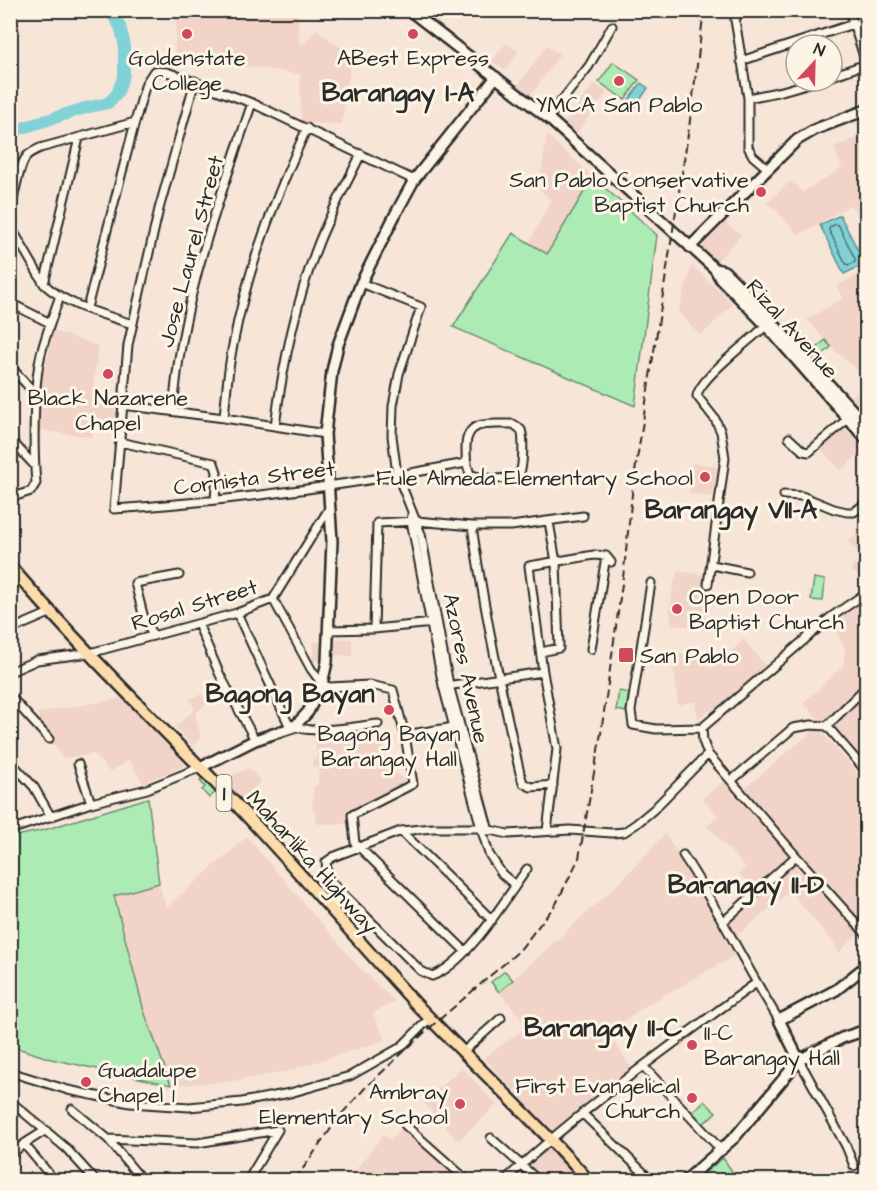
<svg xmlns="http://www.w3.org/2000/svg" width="877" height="1191" font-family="'Architects Daughter',sans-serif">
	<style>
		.built { fill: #f1d3c8 }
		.green { fill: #acecb4; stroke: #6c8c70; stroke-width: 1.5 }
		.water { fill: #81d2d6; stroke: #5f8f92; stroke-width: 1.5 }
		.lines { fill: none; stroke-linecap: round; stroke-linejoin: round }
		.shore { stroke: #4d6e6f; stroke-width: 1.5 }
		.river { stroke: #81d2d6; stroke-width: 12 }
		.street-casing { stroke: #2b2b2b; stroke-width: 11 }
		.secondary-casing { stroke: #2b2b2b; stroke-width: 14 }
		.primary-casing { stroke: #2b2b2b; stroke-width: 15 }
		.street { stroke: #fcf5e5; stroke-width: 7 }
		.secondary { stroke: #fcf5e5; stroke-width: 9 }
		.primary { stroke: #fddcac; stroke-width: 10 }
		.rail { stroke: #2b2b2b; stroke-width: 2; stroke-dasharray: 9 4.5; stroke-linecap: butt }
		.poi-dot { fill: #d1495b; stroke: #fcf5e5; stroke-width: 2 }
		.labels { text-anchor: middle; stroke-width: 6; stroke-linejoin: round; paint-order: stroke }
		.shield { fill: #fcf5e5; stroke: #6a6863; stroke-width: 1.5 }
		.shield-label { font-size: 21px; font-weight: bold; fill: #2b2b2b }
		.poi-label { font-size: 22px; fill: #2b2b2b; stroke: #fcf5e5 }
		.street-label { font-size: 22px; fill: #2b2b2b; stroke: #fcf5e5 }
		.quarter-label { font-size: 26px; font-weight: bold; fill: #2b2b2b; stroke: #fcf5e5 }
	</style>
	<rect width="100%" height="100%" fill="#f7e6d8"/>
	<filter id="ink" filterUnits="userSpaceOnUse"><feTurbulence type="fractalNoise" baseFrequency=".0167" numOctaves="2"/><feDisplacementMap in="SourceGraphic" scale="12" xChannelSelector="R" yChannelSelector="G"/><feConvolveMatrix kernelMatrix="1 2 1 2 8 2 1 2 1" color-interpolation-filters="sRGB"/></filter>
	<g filter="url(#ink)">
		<path class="built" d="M177,11H298L299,43L305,44L316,29L352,56L342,124L301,123L300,74L174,57Z
			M418,11H449L437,24Z
			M506,43L518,52L505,71L492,61Z
			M547,45L560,54L529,98L516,88Z
			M594,83L607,92L577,133L564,124Z
			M547,135L593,177L547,255L529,243L551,200L539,189Z
			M866,135V229L851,205L799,235L775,209L766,203L791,181L803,192L842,168L834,147Z
			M722,220L741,235L716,262L697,244Z
			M692,265L733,304L701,336L678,312Z
			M866,270V377L831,347L807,319L844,298L836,286Z
			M54,331L98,346L93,391L117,395L116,429L94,426L92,437L39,430L41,384Z
			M866,383V418L849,400Z
			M845,428L864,449L841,471L821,449Z
			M693,463L721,467L719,488L714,487L712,497L689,493Z
			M866,525V581L850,570L862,557L848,542Z
			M678,571L704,575L702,589L709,590L703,629L671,624L670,609L674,581Z
			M866,597V768L803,703L843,666L845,649L831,623Z
			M335,639H352V656L334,655Z
			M744,640L766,666L732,694L712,714L709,711L698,719L695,701L678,705L672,654L700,651L710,669Z
			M314,641L325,642V659L312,662Z
			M203,694L206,704L195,714L201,738L193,746L175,727L195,709L189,699Z
			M122,698L186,765L143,783L129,760L110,772L94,754L62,758L37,713Z
			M379,726L387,766L409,784L350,817L348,824H318L312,806L314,786L318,785L319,768L312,767V760L318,759L313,733Z
			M817,727L866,782V927L801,857L745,788Z
			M249,768L261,781L241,802L221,780Z
			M727,779L791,853L755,888L739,874L745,867L707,826L718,816L702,798Z
			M665,834L691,873L734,956L640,1009L608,1033L631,1067L554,1134L484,1058L528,1026L499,992L615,887Z
			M247,837L358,966L395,1001L373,1013L385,1040L285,1072L226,1082L171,1085L144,1011L114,896L159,883L166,908Z
			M792,863L861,932L838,953L836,946L790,891L736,937L727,922Z
			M462,1068L497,1105L458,1141L423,1102Z
			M403,1127L459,1180H364L357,1168L384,1134L390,1140Z
			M548,1146L559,1157L578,1180H562L551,1170L541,1180L527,1165Z"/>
		<path class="green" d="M613,62L639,80L625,100L599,82Z
			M593,177L657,235L635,406L453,327L513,233L547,254Z
			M825,340L831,347L814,362L809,356Z
			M814,578L825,580L823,601L811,600Z
			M619,691L629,693L626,712L616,710Z
			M205,776L220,788L209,798L202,790L205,787L200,781Z
			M148,798L159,883L114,896L144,1011L171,1085L51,1059L11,1046V837L44,830Z
			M505,971L513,980L499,992L491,982Z
			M704,1101L716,1112L700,1127L689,1116Z
			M723,1158L738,1180H696Z"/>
		<path class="water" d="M641,83L648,88L633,111L625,105Z
			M840,215L865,264L844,274L820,225Z"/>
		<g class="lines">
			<path class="shore" d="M836,224L839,226L855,259V262L849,265L846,264L829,230L830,227Z"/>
			<path class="river" d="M10,132L85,108L108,103L117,94L124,75V42L120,26L109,10"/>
			<defs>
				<path id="street" d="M749,10L738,15L735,20L748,98V147L753,156L767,168
					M849,10L866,63
					M741,61L853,24
					M832,76L866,64
					M195,81L159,209L128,345L114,509C232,501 350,485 466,463
					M748,98L782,91L817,81
					M548,118L589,66L612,26
					M10,214C14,199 18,166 27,156C31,152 36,150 40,148L135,122
					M10,219L11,227L44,284C67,306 103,314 132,324
					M361,283L421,307L399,374L393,406L392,436L397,474L421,534L449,685L489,831
					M44,284L79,138
					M10,303L50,323
					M87,308L135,122L146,83L154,71L167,72L252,103L414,180
					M10,366L36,395
					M122,405L224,418L325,434
					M173,411C175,390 177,368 181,347C195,263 225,183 252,103
					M224,418C226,394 228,369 233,345C247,270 275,198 307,128
					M513,424C517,426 518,427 521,430C524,436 523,467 520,472C513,482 480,479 470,474C466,464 466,457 466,446C467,418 492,425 513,424Z
					M275,426C283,363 296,301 319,242C331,212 347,183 361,154
					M789,438L803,451L809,452L851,416
					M10,439L34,465
					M120,442L214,463L217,472L215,500
					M784,495L802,496L834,509L847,512H854L866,503
					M10,498L31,491L36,483C33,448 33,388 41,354C46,334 53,315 60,296
					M412,514L411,521L443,686L481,828L489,854L502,874L515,885
					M472,526C484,610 501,691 520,773L523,783L531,787L553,785
					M712,565L747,572
					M10,582L19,576
					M651,583L631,711L633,725L656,729L702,728L831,617L866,593
					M708,584L725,458L721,432L715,419L697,396C699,379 751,339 766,326L767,323
					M273,599L311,669L322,684L329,687L370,685L393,690L405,735L413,784L352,815L355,843L465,951
					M237,613L288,723C306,737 356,726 378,724
					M198,624L220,675L255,740
					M374,629L377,523L417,521L472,526H511L583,516
					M10,630L52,612
					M328,630L374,629L433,623
					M153,636L144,618L135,583L179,575
					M591,649L606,556
					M541,652L559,648L556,562L549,522
					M10,672L37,660L90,653L237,613L273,599L330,507
					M446,686L543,672
					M10,696L49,739
					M827,726L866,687
					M702,728L703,741L708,754L796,856L866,934
					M405,735L454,727
					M10,761L34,787L51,817
					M78,764L91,803
					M732,780L793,728L811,725L827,726L866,771
					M10,830L91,803L147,789L201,767
					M401,831L492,920
					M547,831L557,749L543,672L529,566L594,555L606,556L611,562
					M683,855C718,908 745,966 779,1020
					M527,869C506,898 467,964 432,976L421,971L335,886L328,878L326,862L333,857L401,831L433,828H481L508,834L570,830L612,833L624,832L636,824L653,810L708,754
					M335,914V886
					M723,922L796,856
					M463,1052L501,1018
					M799,1060L846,1146L854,1166
					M644,1067L722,1151
					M10,1072L68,1090L130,1103L189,1107L242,1102L290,1093L350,1076L401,1047L430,1018
					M10,1101L66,1148L95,1180
					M72,1109L108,1139L197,1143L278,1130
					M582,1113L651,1180
					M405,1125L467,1180
					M491,1138L538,1180
					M108,1139L142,1180
					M24,1144L54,1180
					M10,1155L24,1144L46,1130
					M248,1180L278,1130
					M505,1180C583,1108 669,1046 756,983"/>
				<path id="secondary" d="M409,10L548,118L715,269L720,278L763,322L866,439
					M690,247L797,140L816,129L866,110
					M715,269L724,271L737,284L866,425
					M201,767L255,740L294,727L308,712L322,684L327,662L332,541L325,434L332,371L338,345L361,283L395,215L414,180L496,77
					M799,1060L779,1020L836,990L866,966
					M686,1180L735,1137L799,1060L842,1038L866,1030"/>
				<path id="primary" d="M10,566C70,636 136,702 200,767C276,843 344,926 417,1005C473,1064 534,1119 588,1180"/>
			</defs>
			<use href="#street" class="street-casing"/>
			<use href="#secondary" class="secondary-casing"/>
			<use href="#primary" class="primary-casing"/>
			<use href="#street" class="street"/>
			<use href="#secondary" class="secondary"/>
			<use href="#primary" class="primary"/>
			<path class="rail" d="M295,1180L339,1117L365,1088L425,1032L519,951L556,904L579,858L601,733L624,570L633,485L689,128L704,10"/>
		</g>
	</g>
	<g class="poi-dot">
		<circle cx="187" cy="34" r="6"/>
		<circle cx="413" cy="34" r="6"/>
		<circle cx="619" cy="81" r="6"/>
		<circle cx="761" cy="192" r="6"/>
		<circle cx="108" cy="374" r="6"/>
		<circle cx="705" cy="477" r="6"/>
		<circle cx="677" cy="609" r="6"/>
		<rect x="618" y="647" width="16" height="16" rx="3"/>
		<circle cx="389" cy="710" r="6"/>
		<circle cx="692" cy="1045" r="6"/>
		<circle cx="86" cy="1082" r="6"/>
		<circle cx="692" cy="1098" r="6"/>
		<circle cx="460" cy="1104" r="6"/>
	</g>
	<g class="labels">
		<rect class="shield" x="216.5" y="775" width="15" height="36" rx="4.5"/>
		<g class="shield-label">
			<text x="224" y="800">1</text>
		</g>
		<g class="poi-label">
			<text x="187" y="65">Goldenstate<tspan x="187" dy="25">College</tspan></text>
			<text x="413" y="65">ABest Express</text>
			<text x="619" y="112">YMCA San Pablo</text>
			<text x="749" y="187" text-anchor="end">San Pablo Conservative<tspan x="749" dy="25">Baptist Church</tspan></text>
			<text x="108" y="405">Black Nazarene<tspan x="108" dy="25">Chapel</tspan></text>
			<text x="693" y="485" text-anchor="end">Fule Almeda Elementary School</text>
			<text x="689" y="604" text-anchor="start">Open Door<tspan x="689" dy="25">Baptist Church</tspan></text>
			<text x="640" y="663" text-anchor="start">San Pablo</text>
			<text x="389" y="741">Bagong Bayan<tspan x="389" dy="25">Barangay Hall</tspan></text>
			<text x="704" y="1040" text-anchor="start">II-C<tspan x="704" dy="25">Barangay Hall</tspan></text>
			<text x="98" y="1077" text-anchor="start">Guadalupe<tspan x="98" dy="25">Chapel 1</tspan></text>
			<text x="680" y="1093" text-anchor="end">First Evangelical<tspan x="680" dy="25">Church</tspan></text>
			<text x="448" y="1099" text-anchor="end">Ambray<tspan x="448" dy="25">Elementary School</tspan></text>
		</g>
		<g class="street-label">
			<text transform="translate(190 251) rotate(-75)" y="8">Jose Laurel Street</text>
			<text transform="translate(793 328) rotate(48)" y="8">Rizal Avenue</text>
			<text transform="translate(254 477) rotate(-7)" y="8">Cornista Street</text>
			<text transform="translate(194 604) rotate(-17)" y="8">Rosal Street</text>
			<text transform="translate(467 668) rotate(78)" y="8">Azores Avenue</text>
			<text transform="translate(313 861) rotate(48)" y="8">Maharlika Highway</text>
		</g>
		<g class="quarter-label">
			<text x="398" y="101">Barangay I-A</text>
			<text x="731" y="518">Barangay VII-A</text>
			<text x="290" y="702">Bagong Bayan</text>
			<text x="746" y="893">Barangay II-D</text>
			<text x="603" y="1036">Barangay II-C</text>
		</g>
	</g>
	<rect width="877" height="1191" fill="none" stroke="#fcf5e5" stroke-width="36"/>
	<rect x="18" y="18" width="841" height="1155" fill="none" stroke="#2b2b2b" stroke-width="2" filter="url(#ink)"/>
	<g transform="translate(814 63) rotate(22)"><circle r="28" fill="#fcf5e5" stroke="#a8a49b" stroke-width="1.5"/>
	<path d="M0-4.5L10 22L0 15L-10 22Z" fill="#d1495b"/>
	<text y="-9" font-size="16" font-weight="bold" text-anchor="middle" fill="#2b2b2b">N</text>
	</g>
</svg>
